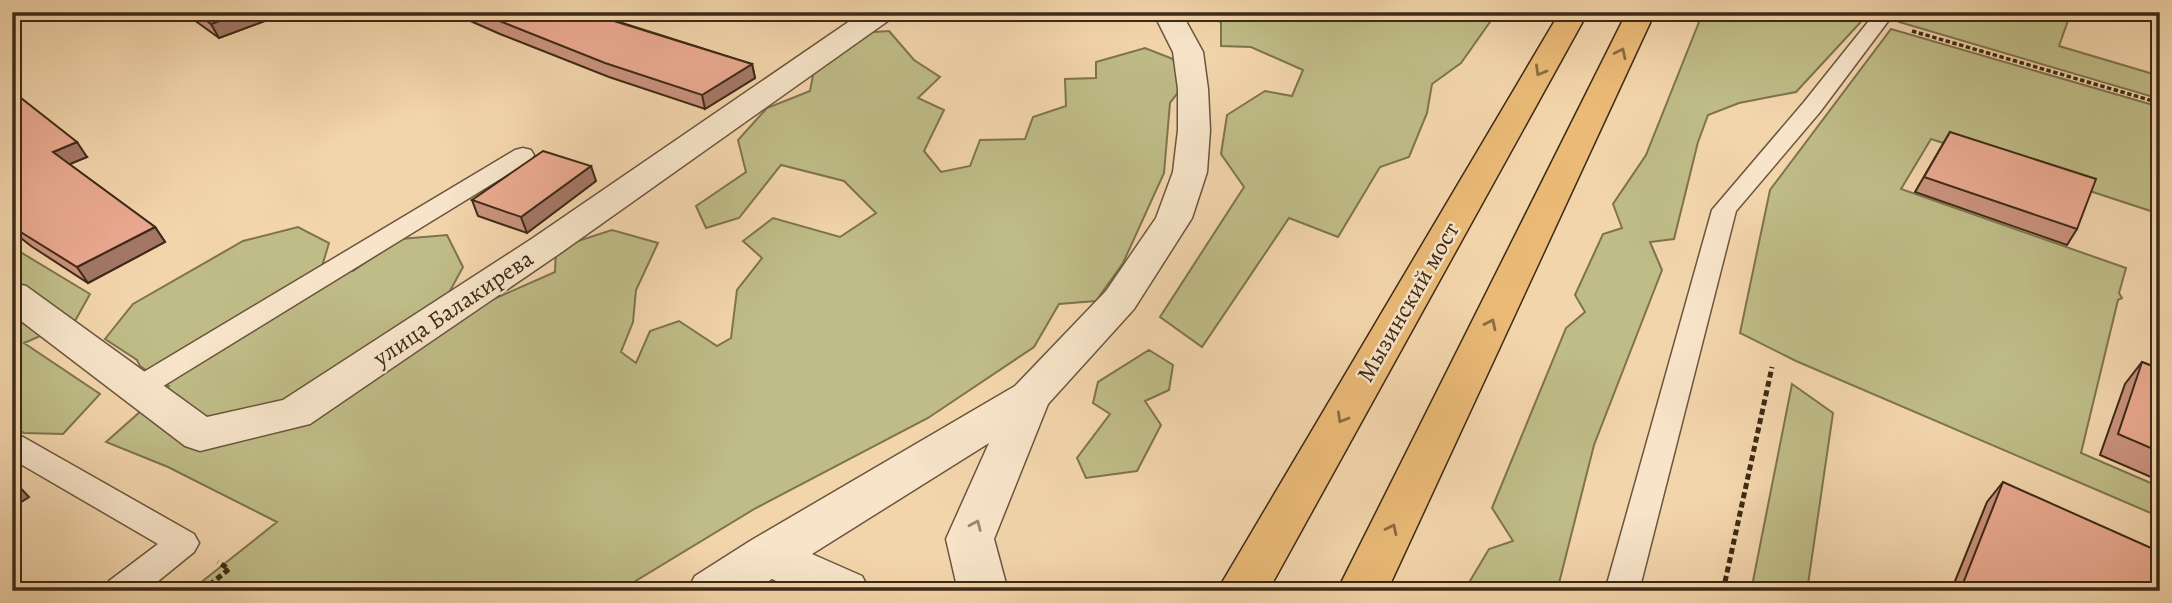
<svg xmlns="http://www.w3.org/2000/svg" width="2172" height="603" font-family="Alegreya,serif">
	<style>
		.green { fill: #bfbc87; stroke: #7e734e; stroke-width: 2 }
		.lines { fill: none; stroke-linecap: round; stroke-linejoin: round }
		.service-casing { stroke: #6b553c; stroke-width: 3 }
		.minor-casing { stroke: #6b553c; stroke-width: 3 }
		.tertiary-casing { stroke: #6b553c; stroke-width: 3 }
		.primary-casing { stroke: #3e2a16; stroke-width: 3 }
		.path-far1 { stroke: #3e2a16; stroke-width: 3.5; stroke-dasharray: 4.5 2.5; stroke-linecap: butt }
		.path { stroke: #3e2a16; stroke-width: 5; stroke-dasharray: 6 3.5; stroke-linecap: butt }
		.service { fill: #f7e4c9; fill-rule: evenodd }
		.minor { fill: #f7e4c9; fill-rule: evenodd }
		.tertiary { fill: #f7e4c9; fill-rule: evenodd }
		.primary { fill: #eaba76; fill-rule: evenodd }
		.wall { fill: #ca927d; stroke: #3e2a16; stroke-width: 2 }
		.shaded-wall { fill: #a47766; stroke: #3e2a16; stroke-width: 2 }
		.building { fill: #ebaa91; stroke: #3e2a16; stroke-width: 2 }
		.oneway { stroke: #8b6b41 }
		.oneway2 { stroke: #9a8770 }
		.labels { text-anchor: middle; stroke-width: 5; stroke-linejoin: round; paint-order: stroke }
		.street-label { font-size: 24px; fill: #3e2a16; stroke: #f7e4c9 }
	</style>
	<rect width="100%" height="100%" fill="#f3d5ac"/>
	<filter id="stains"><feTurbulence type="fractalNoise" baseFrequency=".00286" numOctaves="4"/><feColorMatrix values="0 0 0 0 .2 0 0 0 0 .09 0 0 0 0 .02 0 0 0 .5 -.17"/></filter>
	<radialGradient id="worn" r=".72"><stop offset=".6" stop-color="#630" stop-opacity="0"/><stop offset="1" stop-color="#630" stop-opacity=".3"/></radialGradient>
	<path class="green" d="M1190,12H1497L1461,63L1432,84L1427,113L1409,157L1380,167L1338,237L1289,218L1202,347L1160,317L1244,187L1221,154L1227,115L1265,91L1292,96L1303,70L1251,47L1221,46V22Z
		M1703,12H1870L1796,92L1739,103L1708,115L1698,142L1674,239L1650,242L1662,270L1594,445L1557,591H1464L1489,549L1513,541L1492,508L1566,328L1585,312L1575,295L1603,234L1622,228L1613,204L1646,155Z
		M1907,12H2071L2059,46L2160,76V99L1899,22Z
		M1891,29L2160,107V214L1931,139L1901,189L2126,268L2119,293L2122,298L2118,300L2081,453L2160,487V517L1796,361L1740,333L1770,190Z
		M889,31L914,60L940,77L918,98L944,110L924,151L941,172L970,166L980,140L1025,139L1033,117L1066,106L1065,79L1096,78V62L1145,48L1173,59L1183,86L1170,103L1164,173L1123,263L1096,301L1059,304L1034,347L928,418L756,508L619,591H190L277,522L168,467L106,442L169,386L140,366L137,360L105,339L133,304L243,241L298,227L329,243L323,263L353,271L400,239L447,235L463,267L444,302L469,310L555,272L556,248L612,230L658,243L636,290L633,322L621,352L636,363L650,331L679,321L717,346L731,338L737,290L762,258L743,241L773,218L840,237L876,213L844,181L781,165L739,218L706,228L696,206L746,172L738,140L767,108L810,91L816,59L859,33Z
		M12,247L90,294L75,321L24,343L100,394L63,434L24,433L12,426Z
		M1149,350L1173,365L1169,390L1145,401L1161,425L1137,471L1086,478L1077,458L1110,414L1093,403L1098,382Z
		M1792,384L1833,413L1807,591H1751Z"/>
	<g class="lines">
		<defs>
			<path id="service" d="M1876,12H1895L1820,112L1736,211L1639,591H1605L1712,210L1804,102Z
				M523,148L531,150L534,155L531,160L147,396L137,399L127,396L123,389L127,382L515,150Z
				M12,434L23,437L194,534L199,543L194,552L146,591H104L109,581L158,544L12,459Z"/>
			<path id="minor" d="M863,12H896L892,18L559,254L310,424L200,451L185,446L12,314V283L26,286L207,417L283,400L533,238Z"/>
			<path id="tertiary" d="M1153,12H1181L1203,52L1208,89L1210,130L1207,172L1192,218L1134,309L1048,404L994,539L1008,591H958L946,539L989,443L812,554L862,576L870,591H796L772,579L753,591H687L695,576L750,541L1015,386L1106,291L1156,218L1173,172L1178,130V89L1173,52Z"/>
			<path id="primary" d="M1560,12H1588L1268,591H1217Z
				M1627,12H1655L1387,591H1337Z"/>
		</defs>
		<use href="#service" class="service-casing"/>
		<use href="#minor" class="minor-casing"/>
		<use href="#tertiary" class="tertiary-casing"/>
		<use href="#primary" class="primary-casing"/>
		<path class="path-far1" d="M1912,31L2160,103"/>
		<path class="path" d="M202,591L229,569L218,562
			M1723,591L1772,367"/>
		<use href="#service" class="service"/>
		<use href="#minor" class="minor"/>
		<use href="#tertiary" class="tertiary"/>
		<use href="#primary" class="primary"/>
	</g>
	<path class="wall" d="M183,12H289L219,38Z
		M450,12H613L616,21L752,64L755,78L705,109L609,77L500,34Z
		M12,86L21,98L87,157L69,164L155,227L165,242L88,283L31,246L12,231Z
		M1950,132L2077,229L2067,245L1915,192Z
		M596,181L527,233L478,216L472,200Z
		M2142,362L2160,369V481L2100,455L2125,384Z
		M2003,482L2160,591H1951L1987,502Z"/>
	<path class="shaded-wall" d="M243,12H289L219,38L211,24Z
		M614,13L618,26L604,18Z
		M752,64L755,78L705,109L702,95Z
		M15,88L24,103L12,92V89Z
		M77,142L87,157L63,167L53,152Z
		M591,166L596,181L527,233L521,217Z
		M155,227L165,242L88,283L77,267Z
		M14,481L29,497L12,508V482Z"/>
	<path class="building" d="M195,12H243L211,24Z
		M477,12H613L604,18L752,64L702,95L605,63Z
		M12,91L77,142L53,152L155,227L77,267L19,231L12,225Z
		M1950,132L2096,179L2077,229L1924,177Z
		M543,151L591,166L521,217L472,200Z
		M2142,362L2160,369V452L2118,434Z
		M2003,482L2160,552V591H1960Z"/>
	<defs><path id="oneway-chevron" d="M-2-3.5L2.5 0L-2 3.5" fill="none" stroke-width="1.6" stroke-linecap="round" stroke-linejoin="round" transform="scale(1.75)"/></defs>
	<g class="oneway">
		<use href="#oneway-chevron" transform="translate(1621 53) rotate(-64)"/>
		<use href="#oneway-chevron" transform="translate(1540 71) rotate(120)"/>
		<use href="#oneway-chevron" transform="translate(1491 324) rotate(-64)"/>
		<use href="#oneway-chevron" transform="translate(1342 418) rotate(120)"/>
		<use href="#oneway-chevron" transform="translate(1392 529) rotate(-64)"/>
	</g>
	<use class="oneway2" href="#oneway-chevron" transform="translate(976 525) rotate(-67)"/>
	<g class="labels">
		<g class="street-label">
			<text transform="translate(1408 302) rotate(-60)" y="8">Мызинский мост</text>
			<text transform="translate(453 308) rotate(-34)" y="8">улица Балакирева</text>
		</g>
	</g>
	<rect width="2172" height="603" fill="none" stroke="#f3d5ac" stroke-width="42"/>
	<rect x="14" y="14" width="2144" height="575" fill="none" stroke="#3e2a16" stroke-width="3.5"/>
	<rect x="21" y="21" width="2130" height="561" fill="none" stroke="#3e2a16" stroke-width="2"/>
	<rect width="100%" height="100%" filter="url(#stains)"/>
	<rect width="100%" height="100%" fill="url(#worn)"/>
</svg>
